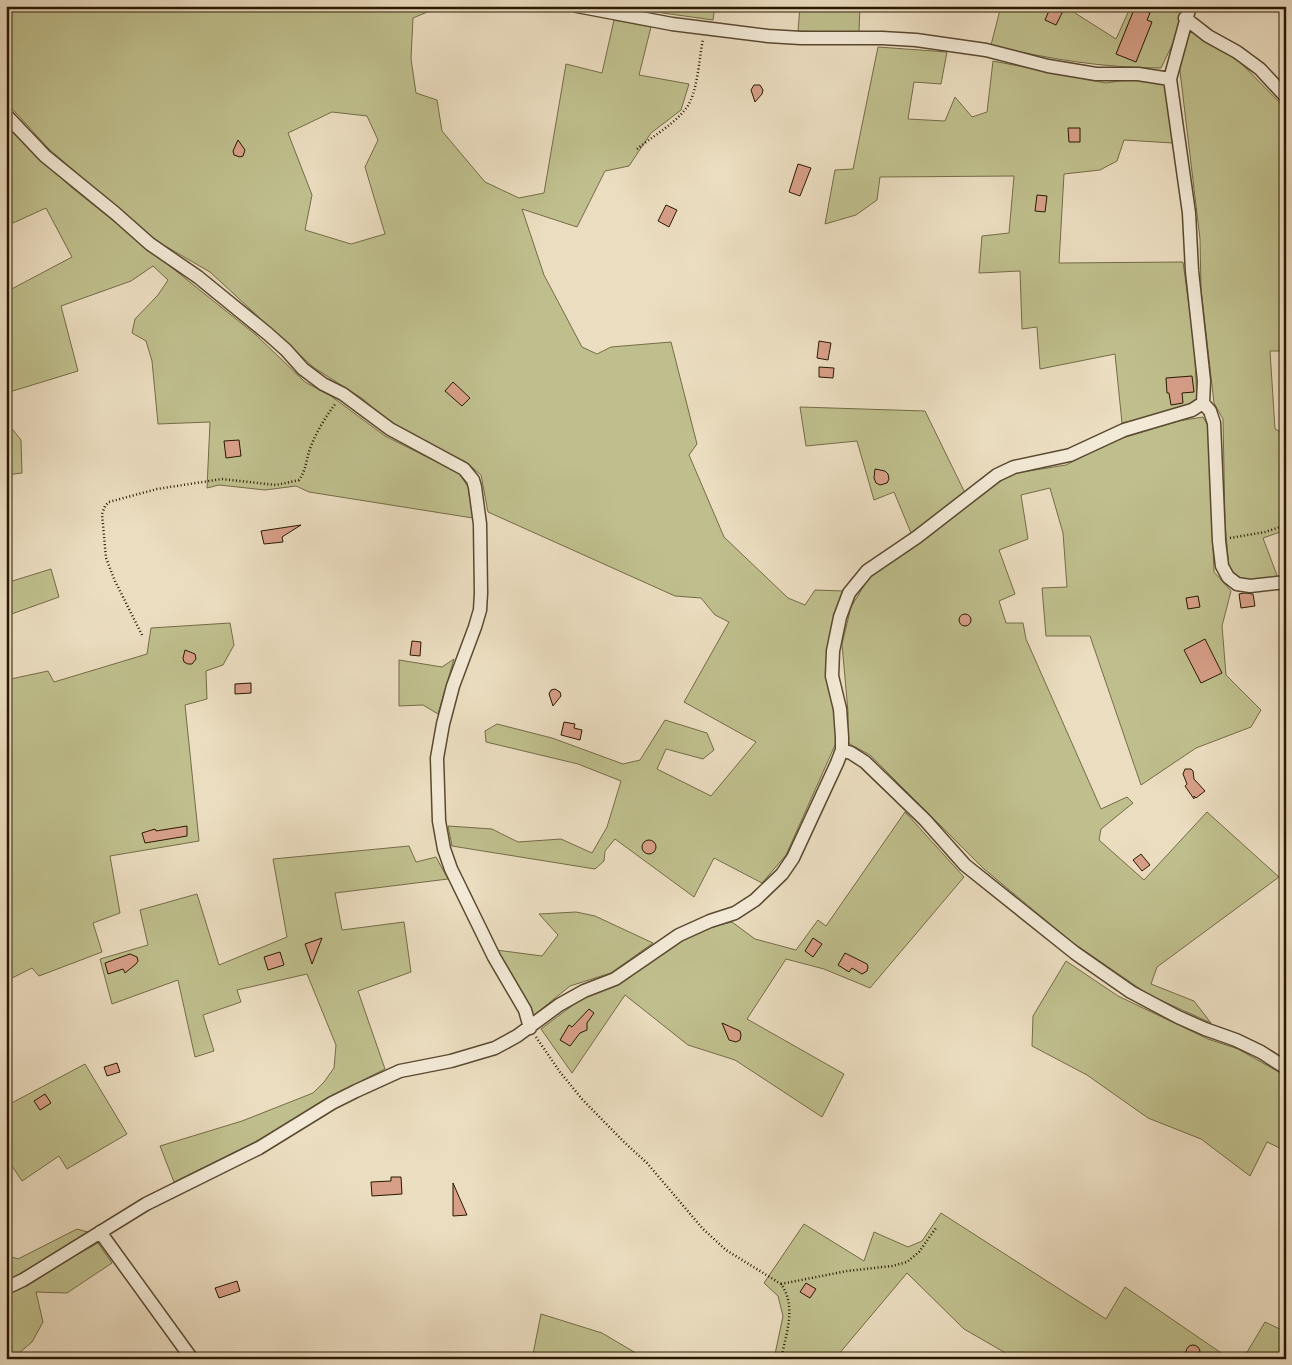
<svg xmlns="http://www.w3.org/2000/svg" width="1292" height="1365" font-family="'IM FELL DW Pica',serif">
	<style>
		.green { fill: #bfbf8d; stroke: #746c46; fill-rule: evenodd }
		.building { fill: #d79f88; stroke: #291800 }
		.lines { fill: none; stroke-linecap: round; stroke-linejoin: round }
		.street-casing { stroke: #5a4930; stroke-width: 15 }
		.path { stroke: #291800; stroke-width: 2.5; stroke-dasharray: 1 2.5; stroke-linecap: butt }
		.street { stroke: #f2e9d6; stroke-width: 12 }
	</style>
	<rect width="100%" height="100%" fill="#ebddc0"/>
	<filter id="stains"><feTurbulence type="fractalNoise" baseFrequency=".004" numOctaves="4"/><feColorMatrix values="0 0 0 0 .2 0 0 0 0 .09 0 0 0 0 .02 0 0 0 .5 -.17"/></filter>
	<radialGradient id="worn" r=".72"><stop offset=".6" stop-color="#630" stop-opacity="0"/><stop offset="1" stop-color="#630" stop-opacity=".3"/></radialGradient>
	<path class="green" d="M6,6L439,7L413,18L411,59L416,93L437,100L442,131L485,182L519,198L544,193L566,64L602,73L614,20L651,27L639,75L689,84L681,110L651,133L629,166L605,171L577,227L522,209L544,275L582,347L597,354L611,347L671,342L697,444L689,455L724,537L788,598L805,605L815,590L844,591L830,634L826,670L835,711L836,743L786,855L762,883L714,858L694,897L615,839L605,851L604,861L595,869L452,846L448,826L492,829L518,842L561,839L592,853L607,827L621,781L578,764L486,742L485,731L497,724L552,738L623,764L640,760L665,720L707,733L714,750L703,759L666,749L657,769L711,796L756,742L684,702L729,622L715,615L701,598L675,596L488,512L481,475L466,462L392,425L363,399L313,367L210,272L155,240L49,149L6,102ZM332,112L367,116L378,140L365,167L385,234L351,244L305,230L312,195L288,133Z
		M613,6H715L713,20Z
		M800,6H860L859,33L798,31Z
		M1001,6H1072L1075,13L1116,39L1131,6H1185L1173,43L1161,68C1104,68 1047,59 991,45Z
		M1187,25L1205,42L1233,55L1286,109V351H1270L1275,429L1286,434V530L1263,538L1278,578C1256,580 1247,586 1229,569L1225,522L1223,419L1214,403L1201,289L1200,239L1179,63Z
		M878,47L947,52L941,84L914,82L908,119L945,121L955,97L972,117L987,112L993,61L1106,83L1132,79L1166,84L1173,143L1124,140L1117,161L1100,170L1064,174L1059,263L1183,262L1194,342L1197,398L1182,409L1122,423L1115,354L1040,369L1037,327L1022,329L1020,271L979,273L982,236L1009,233L1014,176L880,177L877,200L856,215L825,224L835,170L853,169Z
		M6,123L35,154L71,187L256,335L305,382L331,396L385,436L459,473L468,487L473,518L309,492L296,486L265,490L219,485L207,488L210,422L158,424L152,361L146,341L132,333L135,319L158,295L168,280L153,266L131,281L61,306L78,371L6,393V292L72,257L46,208L13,223L6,210Z
		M800,407L925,411L965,493L911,533L894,492L874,500L857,441L806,446Z
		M6,413L9,425L21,440L22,473L6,475Z
		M1203,417L1208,426L1214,572L1231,591L1222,626L1226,675L1261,710L1251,727L1196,748L1141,785L1090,636H1046L1042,588L1067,587L1063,533L1050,488L1021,495L1028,539L999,550L1015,594L999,601L1006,623H1023L1026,639L1101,809L1127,797L1133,803L1101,829L1099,840L1144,880L1207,812L1279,877L1157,967L1151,984L1194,1001L1211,1023L1149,995L1072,942L984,869L870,755L848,743V712L842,644L851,607L868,579L997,483L1016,473L1066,465L1113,441L1178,421Z
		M51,569L59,597L6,616V583Z
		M230,623L234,645L223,665L206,671L207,699L185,705L199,841L110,856L120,913L93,923L102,952L39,976L32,968L6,981V680L48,671L54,682L147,654L151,628Z
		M454,659L438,714L423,705L399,706V660L442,667Z
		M905,812L964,877L870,988L824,969L786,959L747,1019L844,1074L822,1117L735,1060L688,1045L625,995L572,1073L541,1029L581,999L623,982L670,947L705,928L732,922L755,939L796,950L818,920L826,926Z
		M409,846L416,862L436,857L448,879L335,893L342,930L404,922L411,972L358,991L385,1069L363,1080L291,1124L174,1182L160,1146L242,1121L313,1093L324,1082L334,1068L336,1045L307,974L237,990L241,1002L203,1015L214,1051L195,1057L178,980L112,1004L100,959L148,945L140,910L197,894L219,965L287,937L273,859Z
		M576,912L595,916L653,943L611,973L570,986L533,1016L496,950L542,956L558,935L539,914Z
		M1066,961L1118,996L1208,1039L1238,1049L1286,1076V1151L1267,1142L1250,1176L1201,1139L1148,1118L1087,1075L1032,1046L1033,1016Z
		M85,1064L127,1134L67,1169L59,1156L22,1181L6,1157V1106Z
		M941,1213L1106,1319L1125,1287L1230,1359H1016L964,1329L907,1273L838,1355V1359H774L783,1316L778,1296L764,1283L804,1224L864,1261L874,1232L908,1247L922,1241Z
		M77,1229L91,1233L6,1282V1255L18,1259Z
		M98,1243L112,1263L67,1293L36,1292L43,1322L32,1342L12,1359H6V1294Z
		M541,1314L602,1333L646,1359H532Z
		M1265,1322L1286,1332V1359H1243Z"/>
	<path class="building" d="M1051,6L1063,11L1056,25L1045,20Z
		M1135,7L1150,13L1147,20L1152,22L1136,62L1116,54Z
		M754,85H760L763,90L762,94L755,102L751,90Z
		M1068,128H1080V142H1069Z
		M238,140L245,150L243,156L240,157L234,155L233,151Z
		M798,164L811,168L800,196L789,192Z
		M1037,195L1047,196L1045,212L1035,211Z
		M666,205L677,210L669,227L658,221Z
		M819,341L831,343L828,360L817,358Z
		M819,367L834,368L833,378L819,377Z
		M1192,376L1194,392L1182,393L1183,403L1171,405L1169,393H1167L1166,378Z
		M453,382L470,398L462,406L445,391Z
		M239,440L241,456L226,458L224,441Z
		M875,469L885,471L888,474L889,479L887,483L880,485L876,483L874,478Z
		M301,525L282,537L283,542L264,544L261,531Z
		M1245,593L1253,594L1255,606L1241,608L1239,594Z
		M1198,596L1200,607L1188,609L1186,598Z
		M959 620a6 6 0 1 1 12 0a6 6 0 1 1-12 0Z
		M1205,639L1222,673L1201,683L1184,650Z
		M412,641L421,642L420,656L410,655Z
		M185,650L195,654L196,659L192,664H188L184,662L183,658Z
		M251,683V693L235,694V684Z
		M555,689L560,692L561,696L553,706L549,694L551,690Z
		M564,722L575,724L574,728L582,730L580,740L561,735Z
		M1185,769H1191L1193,771L1194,779L1205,791L1196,798L1194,796V799L1185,786L1187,784L1183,774Z
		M187,826V836L145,843L142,833L155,829L156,831Z
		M642 847a7 7 0 1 1 14 0a7 7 0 1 1-14 0Z
		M1141,854L1150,865L1142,871L1133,860Z
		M322,938L312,964L305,944Z
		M813,938L822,944L813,957L805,951Z
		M280,952L284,965L268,970L264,957Z
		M845,953L867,964L868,967L867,971L862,974L852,968L849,972L838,965Z
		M130,954L137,957L138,961L136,964L125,973L123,969L108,974L105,963Z
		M589,1009L594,1013L587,1023V1030L580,1033L570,1046L560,1040L569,1025L572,1027Z
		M722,1023L740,1031L741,1035L740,1040L736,1042L729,1040Z
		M117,1063L120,1072L107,1076L104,1067Z
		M45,1094L51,1103L40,1110L34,1101Z
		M391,1177H401L402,1194L372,1196L371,1182L391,1181Z
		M453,1183L467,1215L453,1216Z
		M237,1281L240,1291L219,1298L215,1288Z
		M806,1283L816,1289L810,1298L800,1292Z
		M1186 1352a7 7 0 1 1 14 0a7 7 0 1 1-14 0Z"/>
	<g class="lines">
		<defs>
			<path id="street" d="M577,6L672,24L768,36L801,38H882L916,40L986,50L1048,66L1096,74H1138L1170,79
				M1185,18L1208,36L1237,52L1260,69L1286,97
				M6,115L45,156L115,213L150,244L198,277L268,334L286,350L303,369L323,384L343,394L390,429L464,469L473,480L475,487L480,524L481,593L480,610L475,627L453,686L443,724L437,758L439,821L444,849L451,869L494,957L525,1010L530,1028
				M1203,403L1210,411L1214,423L1219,541L1222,566L1228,577L1237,584L1250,586L1286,582
				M842,750L851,753L865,762L925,820L965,865L1075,953L1131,992L1178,1017L1205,1029L1236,1040L1261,1052L1286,1068
				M100,1232L192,1359
				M6,1288L23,1280L146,1204L259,1148L332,1103L356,1091L400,1071L451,1061L495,1048L517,1036L559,1005L584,991L615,979L679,935L710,921L735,913L755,900L782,874L793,858L837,763L842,750V737L840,709L832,676L833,651L840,617L849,593L867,571L917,537L997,475L1014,467L1070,455L1124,430L1192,410L1203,403L1204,381L1192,271L1189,213L1170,79L1190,6"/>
		</defs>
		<use href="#street" class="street-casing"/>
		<path class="path" d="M637,149C653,136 675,124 687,107C698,91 699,58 703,39
			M1230,538L1265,532L1286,525
			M142,635L115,581L106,558L102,514L105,506L109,502L157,489L222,479L276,485L299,480C307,469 306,458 311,446C317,431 326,416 336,403
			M536,1037L560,1072L582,1099L624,1142L647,1163L703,1229L726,1250L781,1284C797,1306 786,1334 781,1359
			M781,1284L847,1271L892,1266L907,1262L919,1252L936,1228"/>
		<use href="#street" class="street"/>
	</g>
	<rect width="1292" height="1365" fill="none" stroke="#ebddc0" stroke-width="25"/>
	<rect x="8" y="8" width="1277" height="1350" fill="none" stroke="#291800" stroke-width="2.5"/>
	<rect x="12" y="12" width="1267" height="1340" fill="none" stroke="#291800"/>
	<rect width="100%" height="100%" filter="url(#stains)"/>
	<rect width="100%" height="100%" fill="url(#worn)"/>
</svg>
